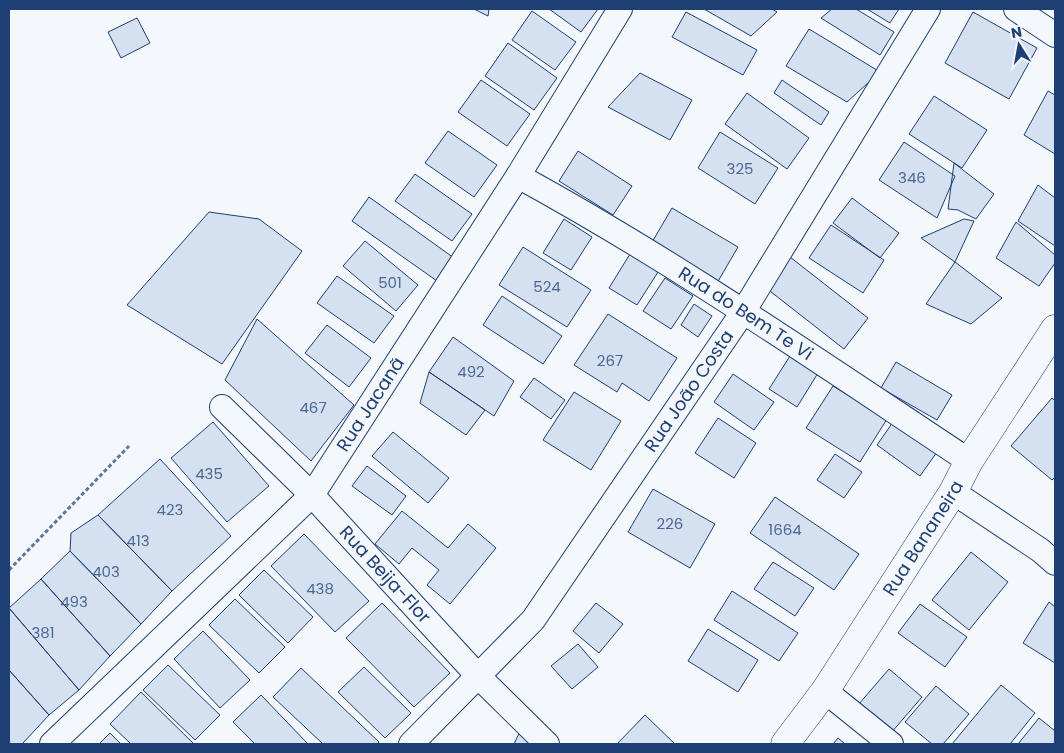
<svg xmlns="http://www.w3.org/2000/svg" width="1064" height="753" font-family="Poppins,sans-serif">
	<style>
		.building { fill: #d5e0f0; stroke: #1d3f73 }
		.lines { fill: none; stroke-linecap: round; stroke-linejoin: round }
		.street-casing { stroke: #1d3f73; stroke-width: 26 }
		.secondary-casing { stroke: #1d3f73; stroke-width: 29 }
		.path { stroke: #5e769c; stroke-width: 3; stroke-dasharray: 4 2.5; stroke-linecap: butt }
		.street { stroke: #f4f7fb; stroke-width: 24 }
		.secondary { stroke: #f4f7fb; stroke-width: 28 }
		.labels { text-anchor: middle; stroke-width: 4; stroke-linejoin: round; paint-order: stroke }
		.number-label { font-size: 15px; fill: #4b6792 }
		.street-label { font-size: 18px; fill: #1d3f73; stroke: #f4f7fb }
	</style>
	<rect width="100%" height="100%" fill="#f4f7fb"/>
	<path class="building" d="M474,9H489L488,16Z
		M549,9H598L581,32Z
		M704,9H772L777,12L751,36Z
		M832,9H856L894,32L880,55L821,18Z
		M867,9H899L890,23Z
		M532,11L576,42L555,70L512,40Z
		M686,12L757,50L743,75L672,37Z
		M973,12L1037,48L1009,99L945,63Z
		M137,18L150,43L121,58L108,32Z
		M809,29L880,72L847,102L786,66Z
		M508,43L557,78L534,110L485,76Z
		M640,73L692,100L670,140L608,107Z
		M481,80L530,114L507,146L458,112Z
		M782,80L829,112L821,125L774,93Z
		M1048,91L1055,95V154L1024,135Z
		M747,93L809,138L787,169L725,124Z
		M934,96L987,130L962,168L909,134Z
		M448,131L497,165L474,197L425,163Z
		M720,132L778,168L755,204L698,168Z
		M904,142L955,176L937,218L879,180Z
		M578,151L632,186L613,215L559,181Z
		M954,163L994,194L976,219L958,210L948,209Z
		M415,174L472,214L452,241L395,201Z
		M1038,185L1055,198V246L1018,221Z
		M369,197L454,258L437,281L352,221Z
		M852,198L899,233L880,258L833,223Z
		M672,208L738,247L717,283L651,244Z
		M209,212L259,219L302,251L222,364L127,305Z
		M564,219L592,237L571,270L543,253Z
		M964,219L974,221L955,262L921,238Z
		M1016,222L1055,255V263L1039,286L996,258Z
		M831,225L884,260L863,293L809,258Z
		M365,241L418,285L396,311L343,266Z
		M523,247L591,290L567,327L499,285Z
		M630,254L658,272L637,305L609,288Z
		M790,257L868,318L844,349L766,288Z
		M955,262L1002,298L971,324L926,304Z
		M337,276L394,316L374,343L317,303Z
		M665,278L693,296L671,329L643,311Z
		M502,296L562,336L543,364L483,325Z
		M694,304L712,316L698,337L681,325Z
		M608,314L677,358L649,401L622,383L617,392L574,365Z
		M257,319L354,405L311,461L225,380Z
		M327,325L371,358L349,387L305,353Z
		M453,337L514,381L494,416L429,372Z
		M790,356L818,373L797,407L769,389Z
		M896,362L952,395L937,420L881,388Z
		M429,372L485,410L466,435L420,403Z
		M733,374L774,402L754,430L714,402Z
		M534,378L565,400L551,419L520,397Z
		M833,386L887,419L860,462L806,428Z
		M574,392L621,421L591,470L543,440Z
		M1052,398L1055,401V477L1052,480L1011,446Z
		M718,418L756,443L734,478L695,453Z
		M213,422L269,486L227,522L171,458Z
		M893,422L937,452L920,476L877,445Z
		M393,432L449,478L428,503L372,456Z
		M835,454L862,472L844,498L817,480Z
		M160,459L231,536L172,591L98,515Z
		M367,466L406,496L392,515L352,486Z
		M653,489L715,524L690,568L628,532Z
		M775,497L859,554L834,590L750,533Z
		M402,511L448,548L468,524L496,548L450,604L427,585L439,570L412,548L399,564L375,544Z
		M98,515L172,591L141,624L70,551L71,533Z
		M304,534L369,601L335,632L271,566Z
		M70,551L141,624L110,656L41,579Z
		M971,552L1008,582L969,630L932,600Z
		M773,562L814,588L795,616L754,589Z
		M264,570L313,617L288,643L239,595Z
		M41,579L110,656L79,690L9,608Z
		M732,591L798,633L779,661L714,620Z
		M235,599L285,647L259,673L209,625Z
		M1049,602L1055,607V663L1023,643Z
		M382,603L450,673L414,707L346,638Z
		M596,603L623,624L599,653L573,631Z
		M920,604L967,637L945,667L898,633Z
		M9,608L79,690L49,715L9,670Z
		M708,629L758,660L738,692L688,661Z
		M203,631L250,680L220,708L174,659Z
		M578,644L598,667L572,689L551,666Z
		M168,665L220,715L195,740L143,690Z
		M364,667L411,713L385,738L338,692Z
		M301,668L379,742L377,744H323L273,697Z
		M889,669L922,697L891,733L858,705Z
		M9,670L49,715L22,744H9Z
		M1001,685L1035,713L1010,744H952Z
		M936,686L969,714L943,744H932L905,722Z
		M141,692L194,744H131L110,724Z
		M261,695L308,744H255L233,722Z
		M645,715L675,744H617Z
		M1039,718L1055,731V744H1018Z
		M523,725L529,744H514Z
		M110,733L121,744H99Z
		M838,738L845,744H833Z"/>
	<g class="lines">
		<defs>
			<g id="street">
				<path d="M1016,9L1055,35"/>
				<path id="s1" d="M518,176C674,261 821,363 969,461"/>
				<path id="s2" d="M222,407L312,495L479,677L547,744"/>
				<path d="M953,492L1040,550L1055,563"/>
				<path d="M825,691L891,744"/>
				<path id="s3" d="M52,744L312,495L518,176L620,9"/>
				<path id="s4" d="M411,744L533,620L743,312L928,9"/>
			</g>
			<g id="secondary">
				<path id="s5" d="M785,744L825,691L953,492L969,461L1055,329"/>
			</g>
		</defs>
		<use href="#street" class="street-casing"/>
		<use href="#secondary" class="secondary-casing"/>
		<path class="path" d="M9,570L129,446"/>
		<use href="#street" class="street"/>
		<use href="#secondary" class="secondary"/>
	</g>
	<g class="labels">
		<g class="number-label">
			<text x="740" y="174">325</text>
			<text x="912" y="183">346</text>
			<text x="390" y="288">501</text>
			<text x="547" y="292">524</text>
			<text x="610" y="366">267</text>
			<text x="471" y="377">492</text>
			<text x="313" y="413">467</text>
			<text x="209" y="479">435</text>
			<text x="170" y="515">423</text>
			<text x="670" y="529">226</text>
			<text x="785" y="535">1664</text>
			<text x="138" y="546">413</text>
			<text x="106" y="577">403</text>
			<text x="320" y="594">438</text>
			<text x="74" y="607">493</text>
			<text x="43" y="638">381</text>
		</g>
		<g class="street-label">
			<text dy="6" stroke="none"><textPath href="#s1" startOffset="266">Rua do Bem Te Vi</textPath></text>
			<text dy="6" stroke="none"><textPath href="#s4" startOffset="451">Rua João Costa</textPath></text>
			<text dy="6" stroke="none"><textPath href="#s3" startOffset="468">Rua Jacanã</textPath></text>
			<text dy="6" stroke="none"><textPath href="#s5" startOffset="248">Rua Bananeira</textPath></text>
			<text dy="6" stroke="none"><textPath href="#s2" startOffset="234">Rua Beija-Flor</textPath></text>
		</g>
	</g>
	<rect width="1064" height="753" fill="none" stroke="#1d3f73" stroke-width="20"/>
	<g transform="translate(1019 45) rotate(349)" stroke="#f4f7fb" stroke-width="4" paint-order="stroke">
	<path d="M0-4L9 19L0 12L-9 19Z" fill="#1d3f73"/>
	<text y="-8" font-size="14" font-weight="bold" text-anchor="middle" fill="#1d3f73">N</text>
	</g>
</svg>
